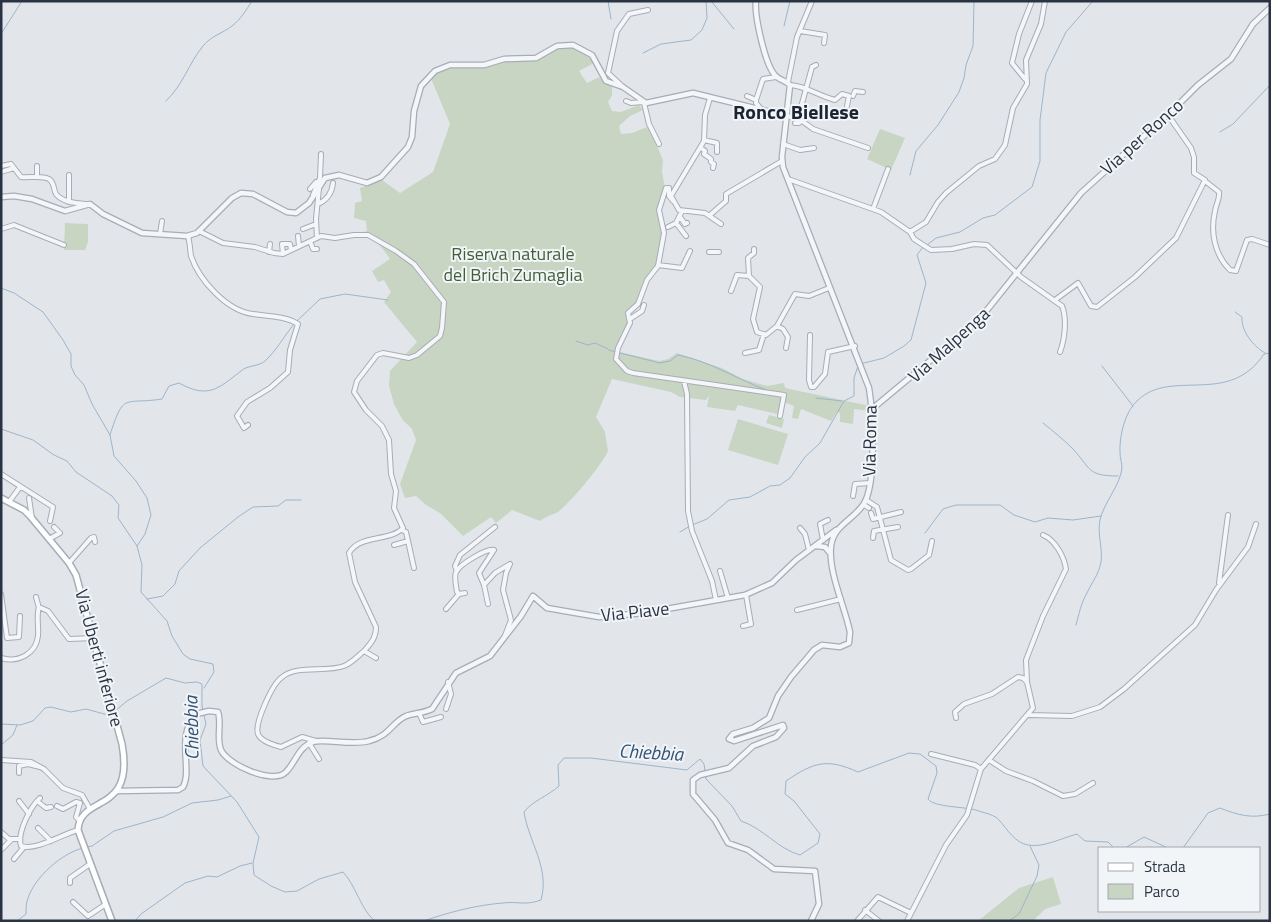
<svg xmlns="http://www.w3.org/2000/svg" width="1271" height="922" font-family="'Titillium Web',sans-serif">
	<style>
		.green { fill: #c8d5c3 }
		.lines { fill: none; stroke-linecap: round; stroke-linejoin: round }
		.stream { stroke: #9db4cb; stroke-width: 1 }
		.minor-casing { stroke: #a7adb5; stroke-width: 6 }
		.tertiary-casing { stroke: #a7adb5; stroke-width: 7 }
		.secondary-casing { stroke: #a7adb5; stroke-width: 8 }
		.minor { stroke: #f5f6f9; stroke-width: 4 }
		.tertiary { stroke: #f5f6f9; stroke-width: 4.5 }
		.secondary { stroke: #fff; stroke-width: 5 }
		.labels { text-anchor: middle; stroke-width: 4; stroke-linejoin: round; paint-order: stroke }
		.street-label { font-size: 18px; fill: #2a3343; stroke: #f2f5f8 }
		.park-label { font-size: 18px; fill: #3f5f37; stroke: #f2f5f8 }
		.water-label { font-size: 19px; font-style: italic; fill: #335377; stroke: #f2f5f8 }
		.quarter-label { font-size: 20px; font-weight: bold; fill: #1c2434; stroke: #f2f5f8 }
	</style>
	<rect width="100%" height="100%" fill="#e2e6eb"/>
	<path class="green" d="M561,46C575,46 585,52 594,63L579,71L587,83L599,77L605,84L612,86V95L608,102L612,111L621,112L639,105L643,110L630,116L619,126L621,134L632,133L647,127L651,132L663,160L662,172L665,188L658,209L663,233L657,265L637,304L629,310V322L615,351L659,361L668,359L677,353L722,368L743,379L767,386L784,383L785,388L870,406V411L854,409L853,424L840,422V413L837,412L831,421L801,409L798,419L792,418L794,406L784,402L781,415L738,405L735,411L707,407L709,396L706,400L680,397L671,392L612,379L596,417L605,432L608,451C602,465 570,503 558,512C552,515 546,516 540,521L512,510L496,523L491,517L463,536L440,513L426,505L416,496L405,498L400,484L416,440L412,429L402,419L394,404L389,386L390,371L417,342L384,302L391,292L384,280L378,282L372,271L390,259C383,248 374,236 360,237L359,233L367,231L366,221L354,218L355,203L362,201L360,188L382,180L400,193L433,172L450,124L430,76L445,67L460,64L483,67L504,60L536,59Z
		M880,129L905,138L891,170L867,159Z
		M65,223L88,224V242L85,250H64Z
		M769,415L784,419L782,428L766,423Z
		M738,419L788,434L778,465L728,450Z
		M1053,877L1061,904L1045,909L1033,921H978L1019,888Z"/>
	<g class="lines">
		<path class="stream" d="M608,1L611,19
			M711,1L734,29
			M784,26L790,1
			M1,34L22,1
			M643,53L661,44L691,40L702,30L707,18L706,1
			M166,101C183,85 189,63 203,46C211,36 223,33 232,26C241,19 246,10 252,1
			M1220,132L1233,124L1270,85
			M910,175L916,151L938,125L959,92L964,78L966,65L973,46L974,1
			M927,245L936,238L960,232L983,218L995,215L1032,187L1040,161V120L1046,73L1066,32L1093,1
			M1,288L14,293L43,312L63,340L71,354V366L75,375L84,385L92,404L110,435L114,456L136,481L147,498L151,515L145,534L137,546
			M1235,312L1242,317C1241,331 1253,346 1265,353
			M297,321L320,299L345,294L388,300
			M576,341L588,345L595,343L608,349
			M609,350L616,352
			M620,353L660,363L670,361L678,355C710,361 738,380 769,391
			M860,364L884,358L904,346L911,340L926,283L917,255L923,247
			M1102,366L1133,406
			M816,398L842,401
			M1043,423C1053,431 1064,440 1073,449C1091,468 1086,476 1118,476
			M1,429L33,440L54,455L67,461L76,472L112,496L119,505L118,518L137,546L142,565L141,592L167,621L172,636L183,654L190,659L213,664L214,672L204,688
			M110,435C124,391 124,405 162,399L169,386L179,383C208,399 218,389 241,371C247,365 258,367 265,361C276,351 285,335 294,324
			M692,525L707,519L729,500L750,497L770,486L780,485L790,478L805,457L820,443L844,401L854,396V378L858,366
			M680,532L690,526
			M925,533L943,509L956,505H1000L1014,515L1035,522L1048,518L1073,520L1101,516
			M147,599L163,596L175,584L179,571L200,548L238,517L253,507L278,506L286,500H301
			M1076,625C1079,614 1081,603 1087,593C1092,582 1099,574 1101,562C1103,548 1097,535 1100,520C1104,502 1120,486 1122,468C1122,463 1120,458 1120,453C1119,436 1125,411 1138,400C1172,368 1229,407 1264,354L1270,353
			M115,711L127,701L166,678L185,683L197,682L202,684V706L206,724L200,740L203,766L237,802L259,837L253,863L254,875L271,886L285,892L297,891L319,879L343,872C355,884 362,912 375,921
			M1,724L20,725L33,721L45,708L51,707L71,712L86,709L108,715L112,713
			M1,745L13,735L17,725
			M706,775V779L732,806L741,821C763,828 778,849 800,855L818,843L820,834L794,801L785,794L786,781C814,762 827,758 858,772L909,753L920,754L936,766L937,773L928,799C935,808 965,806 979,811C985,813 995,815 999,820C1007,829 1015,843 1028,845C1043,848 1062,838 1077,834L1085,841L1108,842L1114,848
			M87,847L92,846L114,831L163,817L192,803L218,800L231,796
			M1125,848L1144,837L1168,848
			M1183,848L1208,813L1220,808C1238,815 1251,819 1270,814
			M17,921L26,914C26,909 26,902 28,898C35,877 62,853 83,848
			M135,921L141,914L185,883L208,876L217,877L240,866L252,863
			M424,921C449,912 477,905 503,903C520,901 524,906 541,900C550,868 529,843 524,812C532,801 548,796 559,786L558,765L564,758H591L687,770L700,759L704,764L705,771
			M1009,921L1019,914L1037,876L1039,865L1030,846"/>
		<defs>
			<path id="minor" d="M800,31L825,35L824,43
				M1025,79L1012,63L1019,34L1032,1
				M788,82L797,37L812,1
				M790,85C806,86 819,96 835,100L842,94L849,96L847,106
				M622,86L608,73L617,31L629,14L648,10
				M747,96L756,100V103L762,110
				M853,96L855,91L863,92
				M710,98L705,115L704,141L671,196L679,210L705,213L721,224
				M756,100L763,79L776,77
				M626,101L631,103L643,102
				M644,103L649,124L659,144
				M787,116C799,118 804,122 813,129L868,148
				M798,118L812,67L816,65
				M795,123H799L801,119
				M704,140L717,143V152
				M783,144L800,150L814,148
				M701,148L705,151L704,154L711,159V162L714,164L713,168
				M1,166L11,164L21,177C30,178 41,175 49,179C55,183 53,189 56,194C63,203 77,203 87,204
				M1,172L14,168
				M69,175V202
				M37,177V166
				M788,179L881,212L910,232L914,239L931,250L952,249L974,244L987,245L1021,277L1062,306C1067,318 1065,339 1060,352
				M1205,181L1219,192C1220,199 1216,204 1215,211C1210,233 1215,255 1230,270L1236,271L1247,240L1252,239L1270,245
				M310,189L316,182
				M313,195L320,178L321,154
				M673,201L669,196V188H666L659,210L664,233L658,266L647,280L638,304L628,313L630,323L618,348L616,359L627,371L633,373L784,395L780,416
				M318,204C327,200 332,193 333,183
				M873,209L888,169
				M710,215L726,201V194L782,161
				M680,217L685,224L687,223
				M676,223L686,236
				M668,227L676,223L682,211
				M1,229L14,225L64,245
				M303,229L316,224
				M199,231L223,243L255,247L274,253L283,254L321,236L335,238L354,235H368L396,251L414,264L444,302L442,328L440,336L417,355L409,358L383,353L377,355L357,381L354,392L366,410L382,426L389,440L391,474L396,491L394,508L403,528C390,542 360,534 349,553L355,582L376,627C376,637 372,642 365,650C358,656 352,663 344,666C325,673 296,664 281,678C272,685 254,724 258,734C261,741 273,745 281,747L302,737L316,741
				M910,232L926,222L938,202L946,193L979,166L995,159L1005,145L1013,108L1027,84L1026,60L1041,24L1045,1
				M160,234L162,221
				M188,236C190,243 190,250 191,256C199,280 227,311 253,314C267,316 286,316 298,324L290,350L288,372L270,388L247,402L237,416L244,428L248,425
				M298,236L299,246
				M317,238L316,219L319,188
				M310,241L313,249H317
				M269,252L270,244
				M709,252H719
				M283,254L282,244H290L291,250
				M658,265L682,268L690,251
				M749,276L748,258L754,253V249
				M731,291L737,275L749,276L760,287L753,319L757,332L766,335L777,326L795,294L809,296L829,288
				M1055,300L1078,283L1091,306L1097,307L1135,277L1176,238L1205,180L1194,173V157L1191,148L1168,115
				M630,319L642,311L644,305
				M777,326L783,329L788,337L786,348
				M810,335L809,380L811,387H814L825,374L828,352L855,346
				M745,353L759,350L764,334
				M684,381L687,394L688,511L692,531L712,581L716,600
				M1,474L53,507L50,521
				M853,496L855,484L870,483
				M29,498L32,518
				M866,500L877,507L891,560L908,570L911,569L929,555L932,541
				M9,502L20,487
				M864,505L869,508
				M871,513L873,519L901,512
				M800,528L805,534L809,550
				M402,530L406,532L414,568
				M873,538L874,531L898,527
				M49,539L60,533L54,527
				M823,540L820,524L828,520
				M394,545L408,541
				M69,563L91,538L94,537L95,542
				M457,571L455,566L460,555L495,527
				M720,571L728,598
				M1219,583L1228,515
				M484,585L488,604
				M1,594L7,638L19,637L20,616
				M459,594L457,592C456,586 454,577 456,572C460,564 487,548 494,550L479,573L484,585L495,573L510,564L506,573L503,590L511,620L504,638
				M36,597L39,608
				M446,609L459,594L465,593
				M797,610L841,599
				M743,626L751,624L746,595
				M364,651L376,658
				M1,658C18,663 36,654 38,636C39,627 36,616 39,607L48,611L69,639L94,638
				M446,709L451,694L448,682
				M419,713L423,722L441,717
				M1028,715L1072,716L1100,707L1124,689L1195,625L1216,590L1248,547L1256,524
				M956,718L955,712L964,704L992,694L1018,677L1023,678L1027,682
				M309,743L319,759
				M931,754L975,765L981,769
				M1,760L31,762L44,769L63,788L82,795L90,809
				M989,760L1006,771L1033,781L1063,796L1075,794L1093,783
				M19,773V766L28,764L40,767
				M40,798C30,807 17,833 21,846C36,851 63,834 78,830
				M19,801L29,814
				M37,801L46,808L51,807
				M57,806L63,809L76,802L80,803L76,817L79,820
				M38,828L51,841
				M1,832L9,839H20
				M1,850L11,840
				M14,859L24,847
				M70,883V878L90,864
				M73,902L88,916L106,904
				M865,910L879,921
				M857,921L878,897L911,913
				M907,921L946,845L967,815L981,769L1033,708L1027,682L1026,660L1043,616L1066,569C1064,556 1055,540 1043,535"/>
			<path id="tertiary" d="M756,1C754,15 765,63 774,74C778,80 785,80 790,85L782,157L783,167L869,388C873,412 877,486 863,505C852,521 834,525 831,546C828,572 845,607 850,632L849,643L840,647L822,645L814,650L791,677L778,696L769,718L753,728L733,734L729,739L734,741L783,725L784,728L776,737L753,746L729,768L700,775L693,780V794L715,820L728,843L748,850L774,869L815,871L819,904L811,921
				M1,197L14,196L32,199L65,211L90,204L103,214L142,233L187,236L197,233L232,198L241,193L253,194L287,212L296,213L309,203L325,178L339,175L367,183L381,177L408,147L412,137L414,111L421,86L435,71L450,65H484L504,59L536,58L557,46L573,45L592,55L606,81L623,87L646,103L693,93L787,116
				M872,409L979,320L1081,193L1175,108L1198,85L1231,59L1253,24L1270,8
				M816,546L825,547L830,553
				M117,791L178,790L183,787C193,769 175,737 196,714L209,711L218,712C222,724 216,738 221,750C228,765 273,785 286,772C296,762 298,747 313,742C324,738 352,746 369,741C390,736 392,722 406,716C415,713 424,713 432,709L456,673L490,656L521,616L533,596L547,608L599,617L644,613L745,595L772,583L796,560L836,530"/>
			<path id="secondary" d="M1,498L24,510L30,516L69,563L76,575L122,744C135,816 80,793 78,830L112,921"/>
		</defs>
		<use href="#minor" class="minor-casing"/>
		<use href="#tertiary" class="tertiary-casing"/>
		<use href="#secondary" class="secondary-casing"/>
		<use href="#minor" class="minor"/>
		<use href="#tertiary" class="tertiary"/>
		<use href="#secondary" class="secondary"/>
	</g>
	<g class="labels">
		<g class="street-label">
			<text transform="translate(1142 137) rotate(-42)" y="6">Via per Ronco</text>
			<text transform="translate(949 345) rotate(-42)" y="6">Via Malpenga</text>
			<text transform="translate(870 441) rotate(-89)" y="6">Via Roma</text>
			<text transform="translate(635 612) rotate(-6)" y="6">Via Piave</text>
			<text transform="translate(99 658) rotate(75)" y="6">Via Uberti inferiore</text>
		</g>
		<g class="park-label">
			<text x="513" y="260">Riserva naturale<tspan x="513" dy="21">del Brich Zumaglia</tspan></text>
		</g>
		<g class="water-label">
			<text transform="translate(191 728) rotate(-91)" y="7">Chiebbia</text>
			<text transform="translate(651 752) rotate(3)" y="7">Chiebbia</text>
		</g>
		<g class="quarter-label">
			<text x="796" y="119">Ronco Biellese</text>
		</g>
	</g>
	<rect width="1271" height="922" fill="none" stroke="#2a3343" stroke-width="5"/>
	<rect x="1098" y="847" width="162" height="65" fill="#f2f5f8" stroke="#a2a7b0"/>
	<rect x="1108" y="863" width="25" height="8" fill="#ffffff" stroke="#a2a7b0"/>
	<text x="1144" y="872" font-size="15" fill="#2a3343">Strada</text>
	<rect x="1108" y="884" width="25" height="15" fill="#c8d5c3" stroke="#a2a7b0"/>
	<text x="1144" y="897" font-size="15" fill="#2a3343">Parco</text>
</svg>
